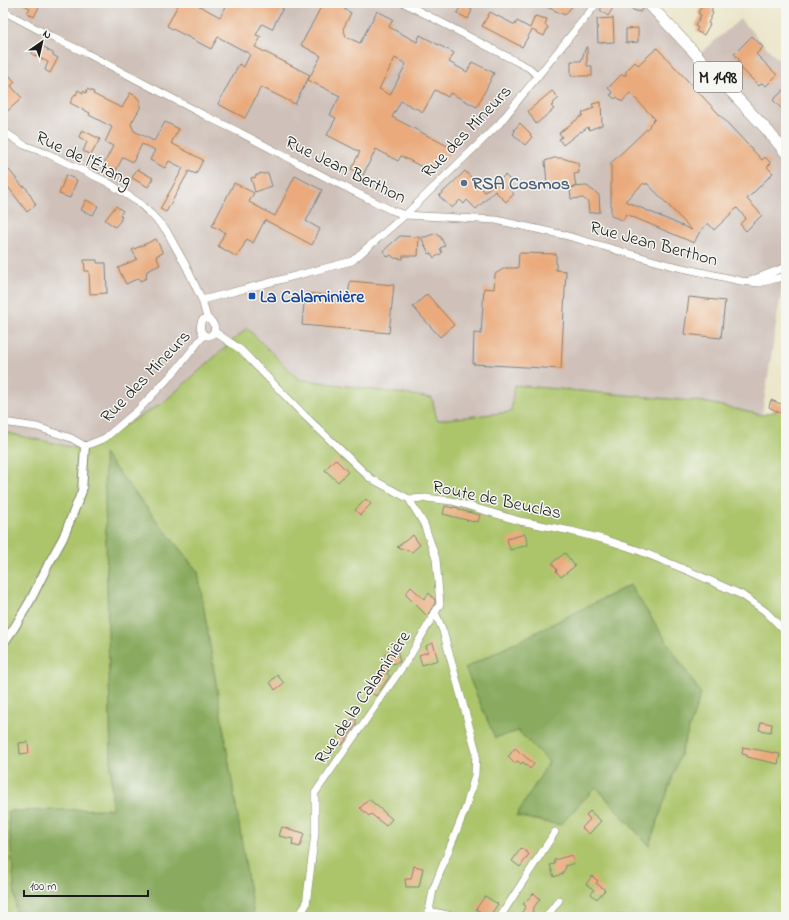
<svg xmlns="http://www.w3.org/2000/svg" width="789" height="920" font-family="'Indie Flower',sans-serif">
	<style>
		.industrial { fill: #cfc1ba }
		.green { fill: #acc56a; stroke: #647043 }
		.forest { fill: #89aa5e; stroke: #52633d }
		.building { fill: #eaaa7c; fill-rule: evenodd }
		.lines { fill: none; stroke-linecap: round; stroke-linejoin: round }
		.minor-casing { stroke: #848174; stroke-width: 8 }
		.tertiary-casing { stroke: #848174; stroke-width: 10 }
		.primary-casing { stroke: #848174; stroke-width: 12 }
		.minor { stroke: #fff; stroke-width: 7 }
		.tertiary { stroke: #fff; stroke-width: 8 }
		.primary { stroke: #fff; stroke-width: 11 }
		.service-dot { fill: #5c6f8a; stroke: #f6f6f2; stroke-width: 1.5 }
		.transit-dot { fill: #1a4fb4; stroke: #f6f6f2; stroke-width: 1.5 }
		.labels { text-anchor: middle; stroke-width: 3; stroke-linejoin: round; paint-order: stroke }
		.shield { fill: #f6f6f2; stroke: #5d5d5c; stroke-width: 1 }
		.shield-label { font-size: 17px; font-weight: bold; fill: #1c1c1c }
		.street-label { font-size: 18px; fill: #1c1c1c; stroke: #f6f6f2 }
		.service-label { font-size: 18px; font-weight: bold; fill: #4e5e75; stroke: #f6f6f2; text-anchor: start }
		.transit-label { font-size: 18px; font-weight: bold; fill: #164399; stroke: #f6f6f2; text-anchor: start }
	</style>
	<rect width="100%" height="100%" fill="#f6f6f2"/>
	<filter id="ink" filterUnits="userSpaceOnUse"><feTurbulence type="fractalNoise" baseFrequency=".025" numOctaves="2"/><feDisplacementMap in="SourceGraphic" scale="8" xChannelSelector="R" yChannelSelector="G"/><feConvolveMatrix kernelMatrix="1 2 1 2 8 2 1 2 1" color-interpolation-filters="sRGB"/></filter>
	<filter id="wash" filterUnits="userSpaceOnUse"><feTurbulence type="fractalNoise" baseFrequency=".012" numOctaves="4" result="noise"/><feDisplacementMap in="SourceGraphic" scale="16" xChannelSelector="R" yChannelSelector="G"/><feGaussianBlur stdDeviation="0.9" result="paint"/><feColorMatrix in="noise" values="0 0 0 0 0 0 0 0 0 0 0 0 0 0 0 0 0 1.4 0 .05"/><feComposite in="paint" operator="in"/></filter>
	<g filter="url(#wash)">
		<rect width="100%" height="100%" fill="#ece6cb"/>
		<path class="industrial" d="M3,3H649L701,53L740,19L786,68V261L762,415L704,402L514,385L511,412L437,420L432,398L298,379L247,329L164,402L84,450L3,432Z"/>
		<path class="green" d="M247,328L298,379L432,398L437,420L511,412L514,385L704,402L762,415L786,408V917H3V432L84,450L164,402Z"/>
		<path class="forest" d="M104,454L198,572L254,917H14L16,910L8,811L112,809Z
			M630,585L701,694L649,846L596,787L560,825L516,816L549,762L518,731L495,738L465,668Z"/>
		<g id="blocks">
			<path class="building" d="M20,3H41L34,17L27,13L30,8Z
				M179,3H194L220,17L228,3H276L284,6L272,29L262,24L256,35L261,37L255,47L310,75L295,104L261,87L245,118L218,104L239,64L244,67L250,54L218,37L211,49L167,26Z
				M323,3H347L344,9L351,13L343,29L344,30L346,37L360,43L377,11L393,19L389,27L417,42L420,35L454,53L449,62L467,72L472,62L494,73L477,107L450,93L448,97L435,90L423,112L401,101L392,117L455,150L447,158L442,156L435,169L430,167L428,170L401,156L398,161L376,149L363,175L351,169L360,152L327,135L336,118L330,115L340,96L308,80L321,56L301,45ZM395,58L406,64L390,95L379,89Z
				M538,3H575L565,15Z
				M605,3H616L608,16L600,10Z
				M626,3H639L643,8L640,12L633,10Z
				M703,3H715L711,10L713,11L712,13H713L708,23L710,24L704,35L696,31L698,28L695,26L701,15L698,13Z
				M462,4L472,10L468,19L457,13Z
				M490,12L515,25L517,21L530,28L535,16L547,19L545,25L548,27L544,36L532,30L522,47L482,26Z
				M613,18L614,42L598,43L597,19Z
				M638,28V42L626,43V29Z
				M752,36L763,47L756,54L777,75L766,86L762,83L759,86L739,66V59L734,54Z
				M37,44L48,49L47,50L53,53V55L58,58L50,73L45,70L48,62L32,54Z
				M586,47H587V66H592V76H571V61H581Z
				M657,48L762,160L765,157L771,163L767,167L773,173L747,199L762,215L746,231L740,224L746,218L737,208L714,230L708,223L699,233L694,243L626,214L623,220L611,216V163L650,126L649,125L655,119L630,93L622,102L617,97L615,99L610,95L613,93L608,88L621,75H626V71L635,62L638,65ZM644,183L646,185L647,183L692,230L625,201Z
				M3,68L15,82L11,86L22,98L3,115Z
				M786,88V113L773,100Z
				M87,89L94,92L93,94L122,108L130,93L136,96L140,101V108L131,124L134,131L154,141L165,122L179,129L171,143L203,160L196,174L189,171L166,212L160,209L183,168L169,161L165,168L150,160L155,150L142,144L133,162L123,157L114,174L102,168L113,146L105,142L112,127L89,115L90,113L70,103L75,94L76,95L78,90L83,93V91L86,93Z
				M552,91L559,98L552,104L553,105L551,106L554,109L536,124L528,111Z
				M601,102L602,125L589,130L588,127L581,132V131L563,145L559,139L562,137L559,133L583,115L582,113L594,108L592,104Z
				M520,123L531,134L530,135L532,137L525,145L513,134L515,131L514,130Z
				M82,130L100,139L91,155L83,151L87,142L79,137Z
				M554,158H562L578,163L579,173L574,174L576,187L564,188V183L547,184L545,161Z
				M137,169L153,178L148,187L132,178Z
				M9,170L23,187L25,186L36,205L27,212L9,188L3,193V174Z
				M465,171L485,192L498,180L499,181L505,175L512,182L507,187L514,194L506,202L495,191L476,209L467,200L464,204L460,200L452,208L439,196Z
				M260,173L264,174L268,173L272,186L255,192L251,178L256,177V175H259Z
				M66,175L77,180L70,198L59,194Z
				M295,176L322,190L306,221L320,229L312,245L265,220L253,243L247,239L237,257L218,246L225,232L212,226L234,183L254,193L249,202L275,216Z
				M587,186L599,195L600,212L589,213L588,202L583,198L571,199L570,187Z
				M86,200L98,206L93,215L81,210Z
				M116,206L123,211L120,215L122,217L120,220H121L115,227L105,220Z
				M437,233L439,237L440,236L445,246L440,248L442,253L434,258L431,253L429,254L421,237H425Z
				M400,236L419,237L418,256H403V259L394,258L391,255L388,257L383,251Z
				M156,239L163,253L156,256L160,265L147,271L146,277L147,278L140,281L139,278L126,284L118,268L137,259L132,250Z
				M519,253L556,254V270L566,271L561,369L473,364L474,333L481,334L484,288L494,289L495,274L505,268H518Z
				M84,260H97V263H106L107,293L90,294L89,271H85Z
				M350,281L394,285L389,333L302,325L305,293L348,297Z
				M427,294L454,325L440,337L413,307Z
				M689,297L725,301L721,338L684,334Z
				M771,400L786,406V415L776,411L769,407Z
				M335,459L348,472L338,482L325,470Z
				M366,499L371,504L360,515L355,510Z
				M445,506L453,508V507L459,508V510L480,515L478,522L474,521V522L443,514Z
				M525,534L528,545L510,550L507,539Z
				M413,535L420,545L412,552L397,547Z
				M565,553L575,566L561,577L556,571L557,570L552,563Z
				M411,587L424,599L429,593L435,600V603L427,616L405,594Z
				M433,643L438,660L422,665L419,655L428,652L426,646Z
				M397,650L400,662L388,665L389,671L386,673L390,676L376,696L370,692L379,679L375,676L381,668L388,663L385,654Z
				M277,675L284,683L275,690L270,682Z
				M356,718V725L342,745L336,740L349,721Z
				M761,722L772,724L771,732L759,730Z
				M28,742L29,753L20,754L19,743Z
				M743,747L780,754L778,764L747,757V755L742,754Z
				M515,748L534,764L530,769L523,762L521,764L518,761L516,762H515L514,763L508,757Z
				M369,799L392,819L386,826L371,814L369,816L360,808Z
				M590,811L601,821L589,834L582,828L590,819L586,815Z
				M282,827L304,833L300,847L292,845L293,839L279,836Z
				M521,848L529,854L520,867L512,861Z
				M572,855L574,863L565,866L566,867L562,874L554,877L550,865L555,864L554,860Z
				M414,866L423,868L419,887H406L405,879H411Z
				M592,876L598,881L596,883L605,890L597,899L591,894L594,890L586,884Z
				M534,893L540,899L534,907V908L532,911L539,917H519L526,906L523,904Z
				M485,896L498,904L489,917L476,909Z"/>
		</g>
	</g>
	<g filter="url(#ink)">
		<use href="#blocks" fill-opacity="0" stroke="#848174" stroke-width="1"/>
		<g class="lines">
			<defs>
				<path id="minor" d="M404,3L529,68L538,76
					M3,11L54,38L86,53L206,116L239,132L325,177L391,210L405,215L496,220L514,224L564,235L669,265L741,281L759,283L786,276
					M3,131L24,145L48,154L107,182L138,202L151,214L166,230L186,266L202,300L207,318
					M749,281L786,267
					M202,300L352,261L405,215L499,124L597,3
					M207,318L212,322L215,327C214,343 195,336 202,320Z
					M215,332L241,350L304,415L370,478L409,499L426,498L452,501L520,521L571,531L610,541L640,551L691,572L742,595L765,611L786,632
					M3,422L37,427L71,438L85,446L105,438L138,410L176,370L204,335
					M429,911L456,917
					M298,917L306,905L315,833V793L410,656L440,604L436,559L424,524L409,499
					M430,917L429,911L433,890L466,807L475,775L476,751L443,631L435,612
					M500,917L555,832
					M546,917L559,900"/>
				<path id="tertiary" d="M3,644L14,628L30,601L48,565L63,538L82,491L85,446"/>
				<path id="primary" d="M648,3L768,131L786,153"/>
			</defs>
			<use href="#minor" class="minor-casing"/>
			<use href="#tertiary" class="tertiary-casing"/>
			<use href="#primary" class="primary-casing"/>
			<use href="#minor" class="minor"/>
			<use href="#tertiary" class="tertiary"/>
			<use href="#primary" class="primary"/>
		</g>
	</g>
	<circle class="service-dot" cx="464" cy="183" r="4"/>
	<rect class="transit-dot" x="248" y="292" width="8" height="8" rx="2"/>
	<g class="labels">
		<rect class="shield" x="694" y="62" width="48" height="30" rx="3"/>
		<g class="shield-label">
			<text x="718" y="83">M 1498</text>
		</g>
		<g class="street-label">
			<text transform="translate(466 131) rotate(-46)" y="6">Rue des Mineurs</text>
			<text transform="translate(84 158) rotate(26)" y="6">Rue de l'Étang</text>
			<text transform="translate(346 169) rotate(26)" y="6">Rue Jean Berthon</text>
			<text transform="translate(654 243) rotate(15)" y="6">Rue Jean Berthon</text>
			<text transform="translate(145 376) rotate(-46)" y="6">Rue des Mineurs</text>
			<text transform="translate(497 499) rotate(12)" y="6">Route de Beuclas</text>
			<text transform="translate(362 697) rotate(-56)" y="6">Rue de la Calaminière</text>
		</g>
		<g class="service-label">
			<text x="472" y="189">RSA Cosmos</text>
		</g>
		<g class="transit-label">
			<text x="260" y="302">La Calaminière</text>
		</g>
	</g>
	<rect width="789" height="920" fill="none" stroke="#f6f6f2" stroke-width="16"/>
	<g transform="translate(42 42) rotate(34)" stroke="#f6f6f2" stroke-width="3" paint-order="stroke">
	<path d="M0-3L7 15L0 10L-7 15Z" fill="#1c1c1c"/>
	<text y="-6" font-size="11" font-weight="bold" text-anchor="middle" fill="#1c1c1c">N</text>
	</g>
	<path d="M24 890v6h124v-6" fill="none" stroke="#1c1c1c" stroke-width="2"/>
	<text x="30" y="890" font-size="12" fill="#1c1c1c" stroke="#f6f6f2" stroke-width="3" paint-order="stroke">100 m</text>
</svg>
